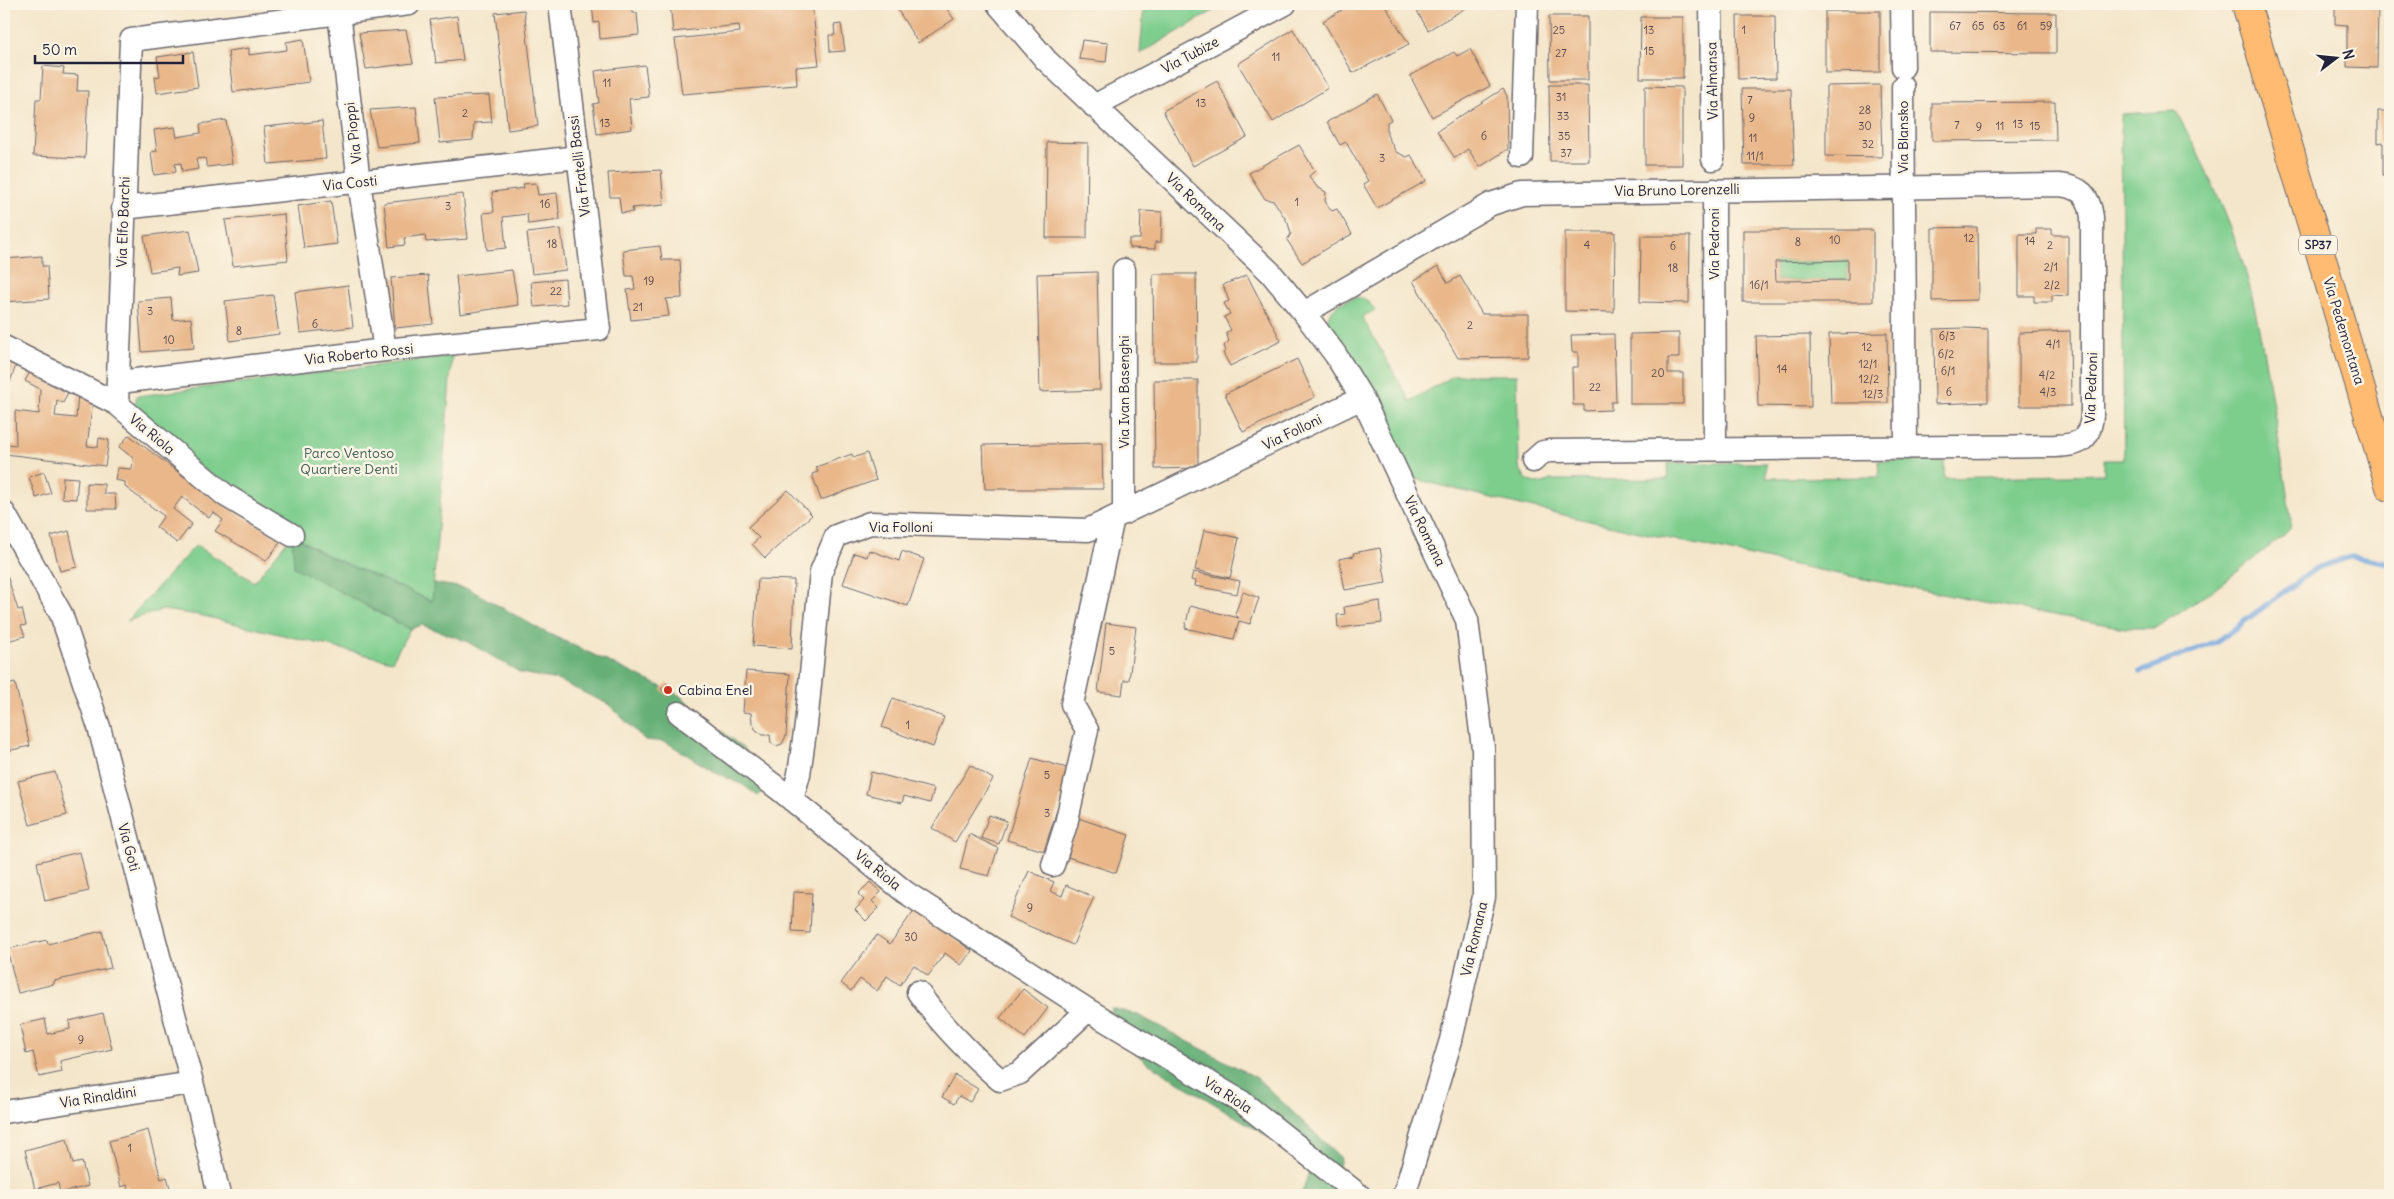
<svg xmlns="http://www.w3.org/2000/svg" width="2394" height="1199" font-family="Delius,sans-serif">
	<style>
		.green { fill: #7dcd8d; stroke: #507864 }
		.forest { fill: #66b078; stroke: #44695a }
		.lines { fill: none; stroke-linecap: round; stroke-linejoin: round }
		.stream { stroke: #73a5df; stroke-width: 5.5 }
		.building { fill: #e9b78a; fill-rule: evenodd }
		.minor-casing { stroke: #6c676d; stroke-width: 25 }
		.primary-casing { stroke: #6c676d; stroke-width: 30 }
		.minor { stroke: #fff; stroke-width: 22 }
		.primary { stroke: #febb71; stroke-width: 28 }
		.poi-dot { fill: #c8321e; stroke: #fcf5e5; stroke-width: 2 }
		.labels { text-anchor: middle; stroke-width: 5; stroke-linejoin: round; paint-order: stroke }
		.number-label { font-size: 11px; fill: #54474f }
		.shield { fill: #fcf5e5; stroke: #63616e; stroke-width: 1 }
		.shield-label { font-size: 12px; font-weight: bold; fill: #22223b }
		.street-label { font-size: 14px; fill: #22223b; stroke: #fcf5e5 }
		.park-label { font-size: 14px; fill: #425e58; stroke: #fcf5e5 }
		.poi-label { font-size: 14px; fill: #22223b; stroke: #fcf5e5; text-anchor: start }
	</style>
	<rect width="100%" height="100%" fill="#fcf5e5"/>
	<filter id="ink" filterUnits="userSpaceOnUse"><feTurbulence type="fractalNoise" baseFrequency=".02" numOctaves="2"/><feDisplacementMap in="SourceGraphic" scale="10" xChannelSelector="R" yChannelSelector="G"/><feConvolveMatrix kernelMatrix="1 2 1 2 8 2 1 2 1" color-interpolation-filters="sRGB"/></filter>
	<filter id="wash" filterUnits="userSpaceOnUse"><feTurbulence type="fractalNoise" baseFrequency=".0096" numOctaves="4" result="noise"/><feDisplacementMap in="SourceGraphic" scale="20" xChannelSelector="R" yChannelSelector="G"/><feGaussianBlur stdDeviation="1.12" result="paint"/><feColorMatrix in="noise" values="0 0 0 0 0 0 0 0 0 0 0 0 0 0 0 0 0 1.4 0 .05"/><feComposite in="paint" operator="in"/></filter>
	<g filter="url(#wash)">
		<rect width="100%" height="100%" fill="#f4e6cb"/>
		<path class="green" d="M1144,4H1225L1140,54Z
			M2176,111C2208,171 2238,234 2253,301C2269,372 2279,445 2291,518L2290,529L2284,535L2215,589L2155,628H2125C1886,585 1647,538 1411,478L1381,412L1327,326C1325,310 1342,301 1356,297L1367,300L1375,310L1362,317L1410,401L1455,375H1517L1519,467C1524,481 1537,488 1550,480L1668,479V463H1766V478L1879,477L1878,461H1944V478L2104,474V460H2124L2121,114Z
			M1848,260V280L1776,281L1775,262Z
			M452,356L432,601L326,555L293,535L367,607L410,629L392,661L199,615L162,610L127,621L196,545L254,582L292,535L131,416L137,396Z"/>
		<path class="forest" d="M292,535L326,555L432,601L434,583L469,589L543,631L679,695L758,761L775,779L758,796L743,785L716,773L666,742L645,740L608,704L557,680L521,673L466,641L422,625L410,629L294,567Z
			M1111,1008L1138,1015L1257,1078L1341,1158L1331,1195H1301L1310,1169L1272,1139L1146,1062L1121,1041Z"/>
		<g class="lines">
			<path class="stream" d="M2140,672L2218,641L2316,568L2353,556L2390,563"/>
		</g>
		<g id="blocks">
			<path class="building" d="M592,4H632L633,13H637L639,35L600,39L599,22L594,23Z
				M670,4H812L819,65L796,67L797,85L682,94L675,39L740,32L739,25L673,32Z
				M901,4H938L941,7L944,5L954,19L918,43L896,7Z
				M1352,4H1384L1409,44L1353,73L1323,21Z
				M1413,4H1473L1428,30Z
				M2335,4H2378L2377,68L2347,67V25L2335,24Z
				M524,10L538,126L508,130L495,13Z
				M1825,11H1880V72L1825,73Z
				M1930,12L2056,13V53L1930,52Z
				M457,16L463,60L436,63L430,20Z
				M1549,16H1588V80H1550Z
				M1737,16H1775L1776,78L1738,79Z
				M1641,17H1683V78H1640Z
				M841,24L845,51L830,52L829,35H835L834,25Z
				M1293,29L1328,88L1273,122L1238,64Z
				M406,30L413,63L366,69L359,33Z
				M303,39L309,82L233,92L228,51L249,48V55L287,50L286,42Z
				M1082,40L1108,43L1106,62L1079,59Z
				M1470,49L1490,86L1432,117L1410,76L1454,52L1457,56Z
				M193,52L198,87L157,93L155,77L160,76L157,57Z
				M645,65L649,97L629,99L632,129L597,134L593,104L599,103L595,71Z
				M43,66L64,68L63,74L78,75L77,91H88L85,158L33,156L36,99H41Z
				M1217,81L1247,137L1193,166L1163,111Z
				M1549,85H1588L1589,161H1550Z
				M1880,85L1882,157L1826,156V86Z
				M1645,86L1682,87V165H1645Z
				M1503,89L1507,96L1508,149L1480,167L1468,149L1455,158L1437,131Z
				M1742,89H1791L1794,165H1744Z
				M1377,94L1391,120L1387,122V135L1396,152L1407,157L1411,155L1426,181L1377,208L1363,184L1368,181L1346,142L1340,145L1327,122Z
				M489,95L492,122L474,123L473,140L440,143L435,97Z
				M2055,102L2056,140L1932,141V103Z
				M416,107L420,143L377,147L370,110Z
				M2378,111H2390V175H2383V142L2378,143Z
				M226,120L232,164L207,167L205,158L196,159L198,169L182,172L181,163L175,164L176,172L154,175L151,152L157,151L154,130L175,127L177,137L201,133L200,124Z
				M322,121L326,159L268,164L264,127Z
				M1047,142L1088,143L1087,238H1046Z
				M1299,145L1315,171L1309,176L1317,187L1326,192L1325,201L1328,206L1332,211L1337,209L1352,234L1302,263L1287,240L1291,234L1288,223L1274,201L1265,199L1249,173Z
				M661,170L664,205L632,208L633,212L621,213L619,197H610L608,173Z
				M536,183L538,195L557,193L560,220L528,224L527,214L503,217L506,248L487,250L483,213L494,212L492,192L524,188L523,184Z
				M463,194L468,239L426,242L425,235L404,238L405,245L389,247L384,203Z
				M331,201L337,244L304,248L298,206Z
				M1141,211L1162,212L1161,242H1155V249L1129,248V239H1140Z
				M284,214L288,260L233,266L225,220Z
				M1977,227L1978,300L1932,301V228Z
				M561,229L566,270L532,274L527,233Z
				M2036,229H2052V235H2068V296L2052,295V302H2034V296H2019V234H2036Z
				M190,230L198,273L177,276L178,268L150,272L144,236Z
				M1743,230H1873V302H1743ZM1848,260V280L1776,281L1775,262Z
				M1565,232H1615L1614,312L1565,311Z
				M1641,236H1690L1689,303L1640,302Z
				M660,246L662,260H680L682,298L666,299L669,316L631,320L627,290L635,289L633,276H626L623,250Z
				M42,256V266H47L49,299L4,302L5,259Z
				M1438,266L1448,283L1460,276L1482,314H1528V357L1458,358L1413,281Z
				M512,270L518,305L460,314L456,276Z
				M1097,272L1100,390L1040,392L1037,274Z
				M1153,274H1196L1197,362H1154Z
				M428,275L433,324L395,328L391,278Z
				M1247,275L1281,341L1230,366L1223,353L1226,351L1224,346L1229,341L1226,333L1231,330L1224,317L1230,314L1224,303L1229,301L1223,285Z
				M565,279L567,304L534,307L531,282Z
				M348,285L353,327L300,333L295,292Z
				M273,295L279,334L230,341L225,301Z
				M171,298L173,320L191,318L194,348L142,352L138,301Z
				M1965,328L1988,329V402L1935,404L1934,329Z
				M2070,331L2071,406H2019V333Z
				M1679,333V358H1668V373H1683V404H1630V334Z
				M1887,333L1888,403H1831L1829,334Z
				M1614,334L1616,402H1611V410L1584,411V405H1573L1572,367H1578V352H1572L1571,335Z
				M1810,335L1811,407L1758,406L1756,336Z
				M4,352L18,360L4,398Z
				M1297,359L1315,397L1243,432L1225,394Z
				M32,368L69,390L63,403L57,400L55,416L76,418L78,394L93,400L87,446L98,447L99,438L109,440L105,466L5,454L6,444L16,445L15,411L39,414L40,389L25,381Z
				M1154,380H1198V468L1155,469Z
				M129,435L211,497L282,540L266,561L215,531L223,520L213,512L209,518L182,497L173,509L192,524L177,543L156,527L164,516L125,487V482L115,480L117,468L132,469L133,458L119,447Z
				M1102,443L1103,489H985L983,445Z
				M867,453L876,480L821,500L812,474L818,472L816,467L852,454L853,458Z
				M44,472L51,493L36,498L29,477Z
				M63,477L78,478L76,499L62,498Z
				M87,483L104,484V494H115L116,509H87Z
				M788,490L812,515L765,558L752,544L759,538L748,527Z
				M1204,530L1239,538L1230,578L1195,570Z
				M69,531L77,567L60,571L51,536Z
				M1380,548L1386,583L1345,590L1339,559L1354,556L1353,553Z
				M869,550L899,561L902,551L924,559L908,606L843,584L854,553L867,557Z
				M4,566L18,610L22,609L26,625L21,626L25,636L4,642Z
				M1193,572L1240,581L1237,594L1195,586L1196,581L1191,580Z
				M758,579L794,580L792,649L753,646Z
				M1243,592L1259,598L1250,624L1239,621L1234,639L1185,628L1190,606L1239,618L1235,614Z
				M1380,601L1382,623L1338,628L1337,615L1345,614L1344,607Z
				M1106,623L1136,627L1129,680H1124L1122,695L1098,692Z
				M746,671L790,674L786,736L782,744L776,746L771,743L770,735H763L756,730L752,723L751,713L743,712Z
				M15,683L30,746L7,751L8,756L4,757V686Z
				M667,683L674,691L668,697L661,689Z
				M893,698L944,717L933,747L882,727Z
				M1032,758L1070,769L1044,851L1007,840Z
				M970,765L993,779L955,842L932,828Z
				M55,772L67,815L30,825L18,781Z
				M871,772L934,789L930,803L904,796L902,803L866,794Z
				M989,815L1007,821L999,844L981,838Z
				M1078,818L1129,835L1116,873L1065,856Z
				M969,834L998,848L989,876L960,869Z
				M80,852L89,891L45,901L37,862Z
				M1029,871L1054,882L1050,891L1062,896L1066,885L1094,897L1073,945L1008,917Z
				M870,882L881,892L872,901L879,908L866,921L855,910L864,900L858,894Z
				M794,892L812,893L810,933L792,932Z
				M915,909L972,951L961,965L945,953L928,976L914,965L900,985L887,976L877,991L860,979L851,991L841,983L877,935L890,944Z
				M102,931L111,968L54,981V984L18,993L7,949L47,940L48,944Z
				M1023,989L1048,1008L1025,1038L1000,1018Z
				M103,1013L112,1049L60,1061L62,1072L39,1077L33,1052L26,1054L20,1025L45,1019L48,1034L70,1029L69,1021Z
				M955,1075L978,1089L970,1102L959,1096L954,1104L942,1097Z
				M148,1130L161,1179L167,1177L172,1195H130L127,1185L121,1187L109,1141Z
				M67,1139L73,1164L82,1162L88,1186L60,1193L58,1183L35,1189L25,1150Z"/>
		</g>
	</g>
	<g filter="url(#ink)">
		<use href="#blocks" fill-opacity="0" stroke="#6c676d" stroke-width="1"/>
		<g class="lines">
			<defs>
				<path id="minor" d="M338,4L359,182L385,350
					M998,4L1046,60L1270,272L1304,313L1335,354L1362,398L1467,620L1483,748L1484,897L1451,1040L1404,1195
					M1711,4L1713,159
					M1902,4L1903,67
					M1903,87L1906,448
					M1094,106L1285,4
					M1522,157L1527,4
					M1714,190L1715,449
					M123,208L578,157
					M1124,270V513
					M1304,313L1472,215L1491,204L1522,194L2059,185C2081,187 2089,195 2092,217V416C2089,442 2079,445 2055,446L1550,451L1543,452L1533,461
					M4,347L117,404L225,495L292,535
					M119,382L385,350L599,329L560,4
					M117,404L131,40L409,4
					M4,513L61,614L99,727L200,1113L219,1195
					M679,713L780,790L905,892L1088,1010L1242,1102L1359,1195
					M792,800L799,774L806,725L821,572L836,536L870,523L1088,530L1362,398
					M1053,865L1066,824L1087,730L1072,704L1113,518
					M918,992C942,1026 969,1053 1000,1080L1020,1073L1088,1010
					M4,1112L192,1083"/>
				<path id="primary" d="M2246,4L2390,487"/>
			</defs>
			<use href="#minor" class="minor-casing"/>
			<use href="#primary" class="primary-casing"/>
			<use href="#minor" class="minor"/>
			<use href="#primary" class="primary"/>
		</g>
	</g>
	<circle class="poi-dot" cx="668" cy="690" r="5"/>
	<g class="labels">
		<g class="number-label">
			<text x="1955" y="30">67</text>
			<text x="1978" y="30">65</text>
			<text x="1999" y="30">63</text>
			<text x="2022" y="30">61</text>
			<text x="2046" y="30">59</text>
			<text x="1559" y="34">25</text>
			<text x="1649" y="34">13</text>
			<text x="1744" y="34">1</text>
			<text x="1649" y="55">15</text>
			<text x="1561" y="57">27</text>
			<text x="1276" y="61">11</text>
			<text x="607" y="87">11</text>
			<text x="1561" y="101">31</text>
			<text x="1750" y="104">7</text>
			<text x="1201" y="107">13</text>
			<text x="1865" y="114">28</text>
			<text x="465" y="117">2</text>
			<text x="1563" y="120">33</text>
			<text x="1752" y="122">9</text>
			<text x="605" y="127">13</text>
			<text x="2018" y="128">13</text>
			<text x="1957" y="129">7</text>
			<text x="1865" y="130">30</text>
			<text x="2000" y="130">11</text>
			<text x="2035" y="130">15</text>
			<text x="1979" y="131">9</text>
			<text x="1484" y="140">6</text>
			<text x="1564" y="140">35</text>
			<text x="1753" y="142">11</text>
			<text x="1868" y="148">32</text>
			<text x="1566" y="157">37</text>
			<text x="1755" y="160">11/1</text>
			<text x="1382" y="162">3</text>
			<text x="1297" y="206">1</text>
			<text x="545" y="208">16</text>
			<text x="448" y="210">3</text>
			<text x="1969" y="242">12</text>
			<text x="1835" y="244">10</text>
			<text x="2030" y="245">14</text>
			<text x="1798" y="246">8</text>
			<text x="552" y="248">18</text>
			<text x="1587" y="249">4</text>
			<text x="2050" y="249">2</text>
			<text x="1673" y="250">6</text>
			<text x="2051" y="271">2/1</text>
			<text x="1673" y="272">18</text>
			<text x="649" y="285">19</text>
			<text x="1759" y="289">16/1</text>
			<text x="2052" y="289">2/2</text>
			<text x="556" y="295">22</text>
			<text x="638" y="311">21</text>
			<text x="150" y="315">3</text>
			<text x="315" y="328">6</text>
			<text x="1470" y="329">2</text>
			<text x="239" y="335">8</text>
			<text x="1947" y="340">6/3</text>
			<text x="169" y="344">10</text>
			<text x="2053" y="348">4/1</text>
			<text x="1867" y="351">12</text>
			<text x="1946" y="358">6/2</text>
			<text x="1868" y="368">12/1</text>
			<text x="1782" y="373">14</text>
			<text x="1948" y="375">6/1</text>
			<text x="1658" y="377">20</text>
			<text x="2047" y="379">4/2</text>
			<text x="1869" y="383">12/2</text>
			<text x="1595" y="391">22</text>
			<text x="1949" y="396">6</text>
			<text x="2048" y="396">4/3</text>
			<text x="1873" y="398">12/3</text>
			<text x="1112" y="655">5</text>
			<text x="908" y="729">1</text>
			<text x="1047" y="779">5</text>
			<text x="1047" y="817">3</text>
			<text x="1030" y="912">9</text>
			<text x="911" y="941">30</text>
			<text x="81" y="1044">9</text>
			<text x="130" y="1152">1</text>
		</g>
		<rect class="shield" x="2299" y="235.5" width="38" height="19" rx="4"/>
		<g class="shield-label">
			<text x="2318" y="249">SP37</text>
		</g>
		<g class="street-label">
			<text transform="translate(1190 55) rotate(-28)" y="5">Via Tubize</text>
			<text transform="translate(1712 81) rotate(-91)" y="5">Via Almansa</text>
			<text transform="translate(353 133) rotate(-97)" y="5">Via Pioppi</text>
			<text transform="translate(1903 137) rotate(-90)" y="5">Via Blansko</text>
			<text transform="translate(579 166) rotate(-97)" y="5">Via Fratelli Bassi</text>
			<text transform="translate(350 183) rotate(-6)" y="5">Via Costi</text>
			<text transform="translate(1677 190) rotate(-1)" y="5">Via Bruno Lorenzelli</text>
			<text transform="translate(1196 202) rotate(44)" y="5">Via Romana</text>
			<text transform="translate(123 222) rotate(-88)" y="5">Via Elfo Barchi</text>
			<text transform="translate(1714 244) rotate(-90)" y="5">Via Pedroni</text>
			<text transform="translate(2344 331) rotate(73)" y="5">Via Pedemontana</text>
			<text transform="translate(359 354) rotate(-6)" y="5">Via Roberto Rossi</text>
			<text transform="translate(2091 388) rotate(-88)" y="5">Via Pedroni</text>
			<text transform="translate(1124 392) rotate(-90)" y="5">Via Ivan Basenghi</text>
			<text transform="translate(1292 432) rotate(-26)" y="5">Via Folloni</text>
			<text transform="translate(152 434) rotate(40)" y="5">Via Riola</text>
			<text x="901" y="532">Via Folloni</text>
			<text transform="translate(1425 531) rotate(64)" y="5">Via Romana</text>
			<text transform="translate(129 847) rotate(75)" y="5">Via Goti</text>
			<text transform="translate(878 870) rotate(39)" y="5">Via Riola</text>
			<text transform="translate(1474 939) rotate(-77)" y="5">Via Romana</text>
			<text transform="translate(1228 1095) rotate(33)" y="5">Via Riola</text>
			<text transform="translate(98 1097) rotate(-9)" y="5">Via Rinaldini</text>
		</g>
		<g class="park-label">
			<text x="349" y="458">Parco Ventoso<tspan x="349" dy="16">Quartiere Denti</tspan></text>
		</g>
		<g class="poi-label">
			<text x="678" y="695">Cabina Enel</text>
		</g>
	</g>
	<rect width="2394" height="1199" fill="none" stroke="#fcf5e5" stroke-width="20"/>
	<g transform="translate(2336 58) rotate(74)" stroke="#fcf5e5" stroke-width="4" paint-order="stroke">
	<path d="M0-4L9 19L0 12L-9 19Z" fill="#22223b"/>
	<text y="-8" font-size="14" font-weight="bold" text-anchor="middle" fill="#22223b">N</text>
	</g>
	<path d="M35 55v8h148v-8" fill="none" stroke="#22223b" stroke-width="2.5"/>
	<text x="42" y="55" font-size="15" fill="#22223b" stroke="#fcf5e5" stroke-width="4" paint-order="stroke">50 m</text>
</svg>
